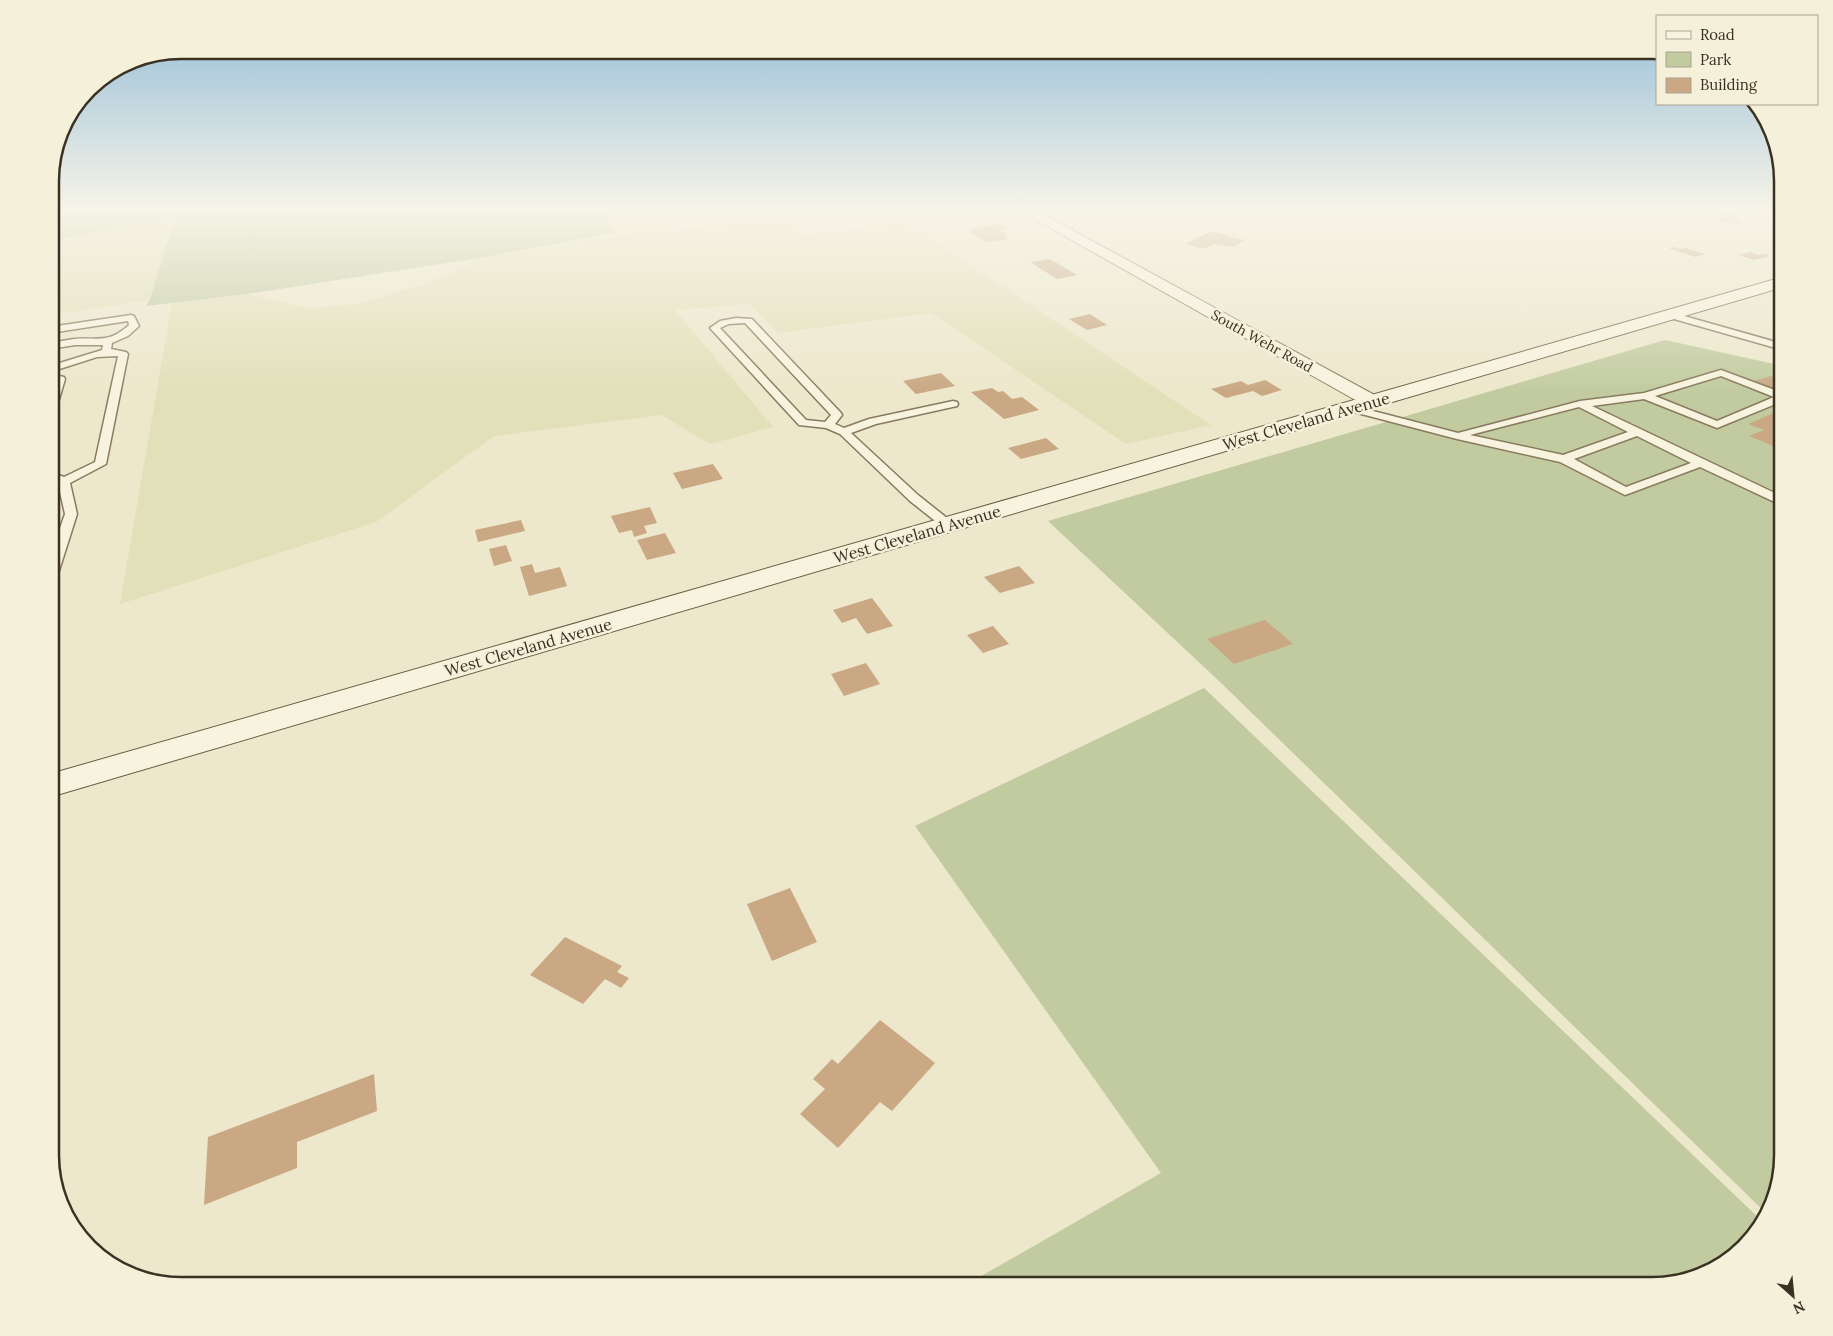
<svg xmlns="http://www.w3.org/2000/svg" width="1833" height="1336" font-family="Lora,serif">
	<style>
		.farmland { fill: #e2e0b9 }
		.green { fill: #c1cb9f }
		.building { fill: #c9a883 }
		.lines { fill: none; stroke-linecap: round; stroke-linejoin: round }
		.service-casing { stroke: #897a60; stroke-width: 3 }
		.minor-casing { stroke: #897a60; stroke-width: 2 }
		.secondary-casing { stroke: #6b5c43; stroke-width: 2 }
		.service { fill: #f8f3de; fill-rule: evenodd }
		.minor { fill: #f8f3de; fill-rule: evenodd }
		.secondary { fill: #f8f3de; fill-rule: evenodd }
		.labels { text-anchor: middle; stroke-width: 5; stroke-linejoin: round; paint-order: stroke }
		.far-street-label { font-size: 14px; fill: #3b3122; stroke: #f5f0da }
		.street-label { font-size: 16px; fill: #3b3122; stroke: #f5f0da }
		.rim { fill: none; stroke: #3b3122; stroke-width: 2.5 }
	</style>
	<rect width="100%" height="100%" fill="#ede7cb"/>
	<path class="farmland" d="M50,207H110L50,218Z
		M602,207H780L614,233Z
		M786,218L798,236L905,222L1211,425L1126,444L931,313L778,333L750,304L675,310L773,427L710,444L662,415L494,436L376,522L120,604L172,302L247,294L307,308L358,304L428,283L485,257L616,236Z
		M174,220L150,300L50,315V240Z"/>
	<path class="green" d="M110,207H602L614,233L485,257L247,294L146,306L150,299L174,220L50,240V218Z
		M1665,340L1783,366V1156L1776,1197L1767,1214L1219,681L1048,521Z
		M1204,688L1763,1222L1756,1235L1710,1272L1652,1286H964L1161,1173L915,826Z"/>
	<path class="building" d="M937,207L911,212L905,208H924Z
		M1713,210L1733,212L1743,224L1722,222Z
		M1000,224L1008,229L999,230L1007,235L1004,236L1008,239L986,242L969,231H974L970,229Z
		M1212,231L1228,235L1226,236L1245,240L1234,247L1213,244L1205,249L1185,244Z
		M1674,247L1680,249L1685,248L1705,254L1695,257L1668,248Z
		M1750,252L1759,255L1764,254L1771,256L1754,260L1739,255Z
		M1050,259L1077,275L1057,279L1030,262Z
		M1090,314L1107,325L1087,330L1069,319Z
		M941,373L955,386L916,394L903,381Z
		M1771,376L1783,381V393L1754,381Z
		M1265,380L1282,390L1262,396L1253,391L1226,398L1211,389L1241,381L1248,385Z
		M992,388L998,392L1003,391L1012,399L1022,397L1039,410L1004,419L971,392Z
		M1783,409V441L1773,446L1749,436L1764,430L1748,424Z
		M1046,438L1059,449L1021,459L1008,448Z
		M713,464L723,479L682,489L673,473Z
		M650,507L657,523L644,526L647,533L634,537L632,530L619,533L611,516Z
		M521,520L525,531L478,542L475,530Z
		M665,533L676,553L647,560L637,540Z
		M506,545L512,561L494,566L489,549Z
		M532,564L535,573L560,567L567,586L529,596L520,567Z
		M1019,566L1035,583L1000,593L984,577Z
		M872,598L893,626L867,634L856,618L842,623L833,610Z
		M1265,620L1293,644L1234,664L1207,639Z
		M993,626L1009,644L983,653L967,635Z
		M866,663L880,684L844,696L831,674Z
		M790,888L817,942L772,961L747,904Z
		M565,937L622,966L617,972L629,978L621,988L605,979L583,1004L530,975Z
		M880,1020L935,1063L892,1111L880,1102L838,1148L800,1114L825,1089L813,1079L832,1059L838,1064Z
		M374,1074L377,1111L297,1142V1168L204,1205L208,1137Z"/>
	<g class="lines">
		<defs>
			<path id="service" d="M1670,312L1783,344V350L1667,317V313Z
				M131,315L134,316L139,326L128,336L112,343L111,349L126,352L128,354L106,464L70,483L77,514L57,577L50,581V556L65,514L58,483L50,479V472L64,477L95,462L118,356L97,357L50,372V366L102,350L103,345H75L50,349V343C58,342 66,340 74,339C98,337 108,344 129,325L128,321L50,333V327Z
				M736,318L752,319L841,413L842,415L835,424L844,428L869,419L953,401L957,402L958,404L957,406L876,424L851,433L918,495L952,522L954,525L952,528H944L910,501L840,434L826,428L799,425L710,328L720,321ZM745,323L831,415L825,422L806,420L720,328L729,324Z
				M1721,370L1783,393V401L1717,428L1644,399L1592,406L1783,497V506L1700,467L1625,495L1560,462L1457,439L1346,410L1345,408L1350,405L1458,433L1580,401L1644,393ZM1721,376L1774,397L1717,421L1655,396ZM1579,407L1628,432L1563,455L1470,435ZM1637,436L1691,463L1626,487L1574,459Z
				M50,374L64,377L65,379L55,413L50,416V394L54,381L50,380Z"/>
			<path id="minor" d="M1013,207H1030L1380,398L1383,402L1380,406L1373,408L1366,406Z
				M1768,207H1783V216Z"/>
			<path id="secondary" d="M1783,277V287L50,797V774Z"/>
		</defs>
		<use href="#service" class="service-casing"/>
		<use href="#minor" class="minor-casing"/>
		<use href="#secondary" class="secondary-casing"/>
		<use href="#service" class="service"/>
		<use href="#minor" class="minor"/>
		<use href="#secondary" class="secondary"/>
	</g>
	<linearGradient id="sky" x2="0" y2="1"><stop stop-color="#8fbad7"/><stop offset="0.53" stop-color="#f7f4e8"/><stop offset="1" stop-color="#f7f4e8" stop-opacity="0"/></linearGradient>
	<rect width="1833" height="394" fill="url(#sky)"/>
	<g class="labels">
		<g class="far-street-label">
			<text transform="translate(1262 341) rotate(29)" y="5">South Wehr Road</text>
		</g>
		<g class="street-label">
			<text transform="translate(1306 421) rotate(-16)" y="6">West Cleveland Avenue</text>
			<text transform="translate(917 534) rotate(-16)" y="6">West Cleveland Avenue</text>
			<text transform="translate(528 647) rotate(-16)" y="6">West Cleveland Avenue</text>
		</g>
	</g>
	<path d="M0 0H1833V1336H0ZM181 59H1652A122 122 0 0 1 1774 181V1155A122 122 0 0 1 1652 1277H181A122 122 0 0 1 59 1155V181A122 122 0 0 1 181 59Z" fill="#f5f0da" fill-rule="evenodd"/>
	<path class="rim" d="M181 59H1652A122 122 0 0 1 1774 181V1155A122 122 0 0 1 1652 1277H181A122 122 0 0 1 59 1155V181A122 122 0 0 1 181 59Z"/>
	<rect x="1656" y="15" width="162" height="90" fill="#f5f0da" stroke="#aba490"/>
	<rect x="1666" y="31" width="25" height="8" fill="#f8f3de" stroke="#aba490"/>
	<text x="1700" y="40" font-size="15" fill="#3b3122">Road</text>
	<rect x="1666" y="52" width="25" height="15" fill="#c1cb9f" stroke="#aba490"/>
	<text x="1700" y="65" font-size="15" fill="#3b3122">Park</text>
	<rect x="1666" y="78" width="25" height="15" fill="#c9a883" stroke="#aba490"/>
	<text x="1700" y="90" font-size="15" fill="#3b3122">Building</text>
	<g transform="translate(1793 1296) rotate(153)" stroke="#f5f0da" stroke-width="4" paint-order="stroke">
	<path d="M0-4L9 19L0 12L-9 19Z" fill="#3b3122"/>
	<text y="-8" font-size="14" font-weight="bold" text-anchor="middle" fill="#3b3122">N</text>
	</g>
</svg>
